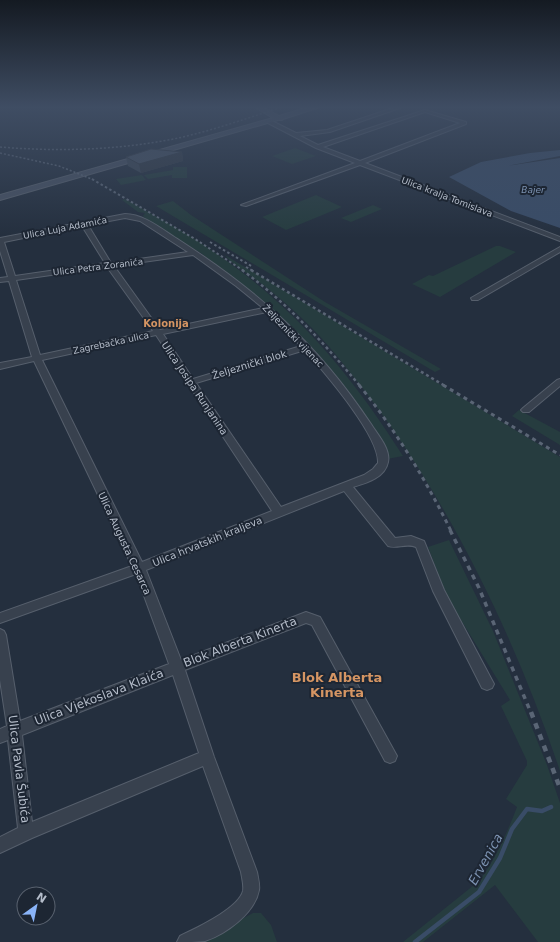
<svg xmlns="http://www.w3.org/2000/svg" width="560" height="942" font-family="'DejaVu Sans',sans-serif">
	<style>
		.green { fill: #263c3f }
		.water { fill: #394c67 }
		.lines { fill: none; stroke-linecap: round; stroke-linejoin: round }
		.stream { stroke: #394c67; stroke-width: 4.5 }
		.street-casing { stroke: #565f6c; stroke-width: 2 }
		.secondary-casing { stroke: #565f6c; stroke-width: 2 }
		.street { fill: #38414e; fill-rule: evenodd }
		.secondary { fill: #465061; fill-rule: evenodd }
		.rail-far5 { stroke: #5a6575; stroke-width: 1.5; stroke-dasharray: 2 2; stroke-linecap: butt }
		.rail-far4 { stroke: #5a6575; stroke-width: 2; stroke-dasharray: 2.5 2.5; stroke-linecap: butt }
		.rail-far3 { stroke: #5a6575; stroke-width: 2.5; stroke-dasharray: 3 3; stroke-linecap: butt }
		.rail-far2 { stroke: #5a6575; stroke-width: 3; stroke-dasharray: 4 4; stroke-linecap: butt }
		.rail-far1 { stroke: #5a6575; stroke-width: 3.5; stroke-dasharray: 5 5; stroke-linecap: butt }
		.rail { stroke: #5a6575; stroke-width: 4.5; stroke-dasharray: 6 6; stroke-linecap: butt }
		.wall { fill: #3b4654 }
		.shaded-wall { fill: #303945 }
		.building { fill: #455162; stroke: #303945 }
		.labels { text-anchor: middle; stroke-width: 4; stroke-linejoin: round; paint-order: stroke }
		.far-water-label { font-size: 9px; font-style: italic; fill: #7c92b1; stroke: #1d2633 }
		.far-street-label { font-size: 9px; fill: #b4bcc9; stroke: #1d2633 }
		.far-quarter-label { font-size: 10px; font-weight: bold; fill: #d59563; stroke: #1d2633 }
		.street-label { font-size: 10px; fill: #b4bcc9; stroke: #1d2633 }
		.near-street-label { font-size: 12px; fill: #b4bcc9; stroke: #1d2633 }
		.near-neighbourhood-label { font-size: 13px; font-weight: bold; fill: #d59563; stroke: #1d2633 }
		.near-water-label { font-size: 13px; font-style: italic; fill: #7c92b1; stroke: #1d2633 }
	</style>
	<rect width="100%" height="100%" fill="#242f3e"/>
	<path class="green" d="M295,148L316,156L292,164L272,156Z
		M173,167H187V178H172V175L148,179L144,175L173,170Z
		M142,175L146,180L121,185L116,179Z
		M316,195L342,207L286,230L262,217Z
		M125,199C155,216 186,232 214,252C295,307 351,374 403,456L387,459L351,395L294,329L271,309L201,253L149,223L143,216L145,213L138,212L122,200Z
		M173,201L191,215L325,302L441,369L435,372L156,206Z
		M373,205L382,209L351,222L341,218Z
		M496,246H500L516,252L440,297L412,284L429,275L433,276Z
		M225,255L560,457V771C510,623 437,475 336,355C316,330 291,307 266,287C256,279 230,263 225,255Z
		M519,410L560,432V445L512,416Z
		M449,540L493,631L547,765L560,803V942H538L495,885L423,942H403L479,881C496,859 507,833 517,807L506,799L527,765V761L501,706L510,700L453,607L444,589L428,547Z
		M253,913H261L271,925L277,942H199Z"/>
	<path class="water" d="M560,150V156L507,166L560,158V228L511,211L449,177L481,162L530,153Z"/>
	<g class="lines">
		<path class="stream" d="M415,942L479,892L500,858L512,829L527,809L542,811L551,807"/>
		<defs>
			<path id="street" d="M396,107L400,108L330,132L300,136L318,145L425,110L466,122V124L365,163L560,237V241L360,165L246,206L241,205L355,163L316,148L268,123V121H272L296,133L327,130ZM425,112L460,123L360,161L323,147Z
				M125,214C144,214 163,230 179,240C258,291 318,344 371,424C377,434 391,449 388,462C385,478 366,483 353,487L395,538L411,536L424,541L444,590L494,684L492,688L487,690L482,688L433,591L416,547C406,543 397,549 388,546L344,491L146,570L181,660L306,612L320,617L397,756L395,761L390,763L385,761L312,625L306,623L185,670L214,757L257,872C258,878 260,885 259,890C255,913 226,934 205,941C197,942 186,942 177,942L180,936C196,928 238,909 243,891C244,885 242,878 241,872L203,766L32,838L0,853V837L18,828L8,740L0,743V729L7,726L0,680V629L4,631L6,635L20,721L169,664L136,574L0,623V613L132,566L34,361L0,369V363L32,357L9,281L0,282V278L8,277L0,251V238ZM125,218L140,221L188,252L111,263L88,225ZM82,226L105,263L15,276L4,242ZM193,255L236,286L263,308L160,330L114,266ZM107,267L153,331L40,355L16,280ZM267,312L301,346L193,379L163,334ZM156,335L272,511L142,562L42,360ZM305,350C323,371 380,436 378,463L373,469L364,475L281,507L196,383ZM173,675L199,753L32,822L22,735Z
				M560,247V252L478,300H472L471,298Z
				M560,379V386L529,412H523L521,410L523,408L557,380Z"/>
			<path id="secondary" d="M253,106H261L279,116L312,106H323L283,119L282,120H278L0,200V195L273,118Z"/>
		</defs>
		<use href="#street" class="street-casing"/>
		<use href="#secondary" class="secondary-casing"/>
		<use href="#street" class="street"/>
		<use href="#secondary" class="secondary"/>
		<path class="rail-far5" d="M0,147C61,152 123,150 183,137C217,129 251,117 285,106
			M0,153L59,166L94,180"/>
		<path class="rail-far4" d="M92,179L195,239L244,271
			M210,242L253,267
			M246,267L253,271"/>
		<path class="rail-far3" d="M242,270C287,303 324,343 360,386
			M251,270L445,386"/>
		<path class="rail-far2" d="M359,385C395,429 426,480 451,531
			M443,385L560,455"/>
		<path class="rail-far1" d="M450,530L479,588L531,713"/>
		<path class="rail" d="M531,712L560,788"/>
	</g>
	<path class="wall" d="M182,152L183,161L141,173L128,166L126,157Z"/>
	<path class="shaded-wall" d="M182,152L183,161L141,173L139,164Z"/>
	<path class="building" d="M151,149L182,152L139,164L126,157Z"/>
	<linearGradient id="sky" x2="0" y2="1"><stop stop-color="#141a22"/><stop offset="0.45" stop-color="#3f4d63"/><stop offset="1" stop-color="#3f4d63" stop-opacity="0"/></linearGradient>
	<rect width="560" height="238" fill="url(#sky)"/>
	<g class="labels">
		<g class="far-water-label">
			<text x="533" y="193">Bajer</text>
		</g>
		<g class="far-street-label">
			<text transform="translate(447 197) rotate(21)" y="3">Ulica kralja Tomislava</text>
			<text transform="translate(65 228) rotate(-11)" y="3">Ulica Luja Adamića</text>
			<text transform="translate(98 267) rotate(-7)" y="3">Ulica Petra Zoranića</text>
			<text transform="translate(293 336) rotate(46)" y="3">Željeznički vijenac</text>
			<text transform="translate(111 343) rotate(-12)" y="3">Zagrebačka ulica</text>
		</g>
		<g class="far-quarter-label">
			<text x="166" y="327">Kolonija</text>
		</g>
		<g class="street-label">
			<text transform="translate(249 364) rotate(-17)" y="4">Željeznički blok</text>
			<text transform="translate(195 388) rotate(56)" y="4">Ulica Josipa Runjanina</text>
			<text transform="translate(207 541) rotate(-22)" y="4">Ulica hrvatskih kraljeva</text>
			<text transform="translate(125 543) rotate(65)" y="4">Ulica Augusta Cesarca</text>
		</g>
		<g class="near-street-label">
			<text transform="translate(240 642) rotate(-21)" y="4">Blok Alberta Kinerta</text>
			<text transform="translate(99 697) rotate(-21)" y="4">Ulica Vjekoslava Klaića</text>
			<text transform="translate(19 769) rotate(83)" y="4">Ulica Pavla Šubića</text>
		</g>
		<g class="near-neighbourhood-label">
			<text x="337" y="682">Blok Alberta<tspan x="337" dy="15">Kinerta</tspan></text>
		</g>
		<g class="near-water-label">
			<text transform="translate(485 859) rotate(-61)" y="5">Ervenica</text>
		</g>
	</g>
	<g transform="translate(36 906) rotate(33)"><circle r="19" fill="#1d2633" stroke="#59626f"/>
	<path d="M0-3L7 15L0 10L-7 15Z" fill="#8ab4f8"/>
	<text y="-6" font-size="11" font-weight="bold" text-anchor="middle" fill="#b4bcc9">N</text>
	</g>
</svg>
